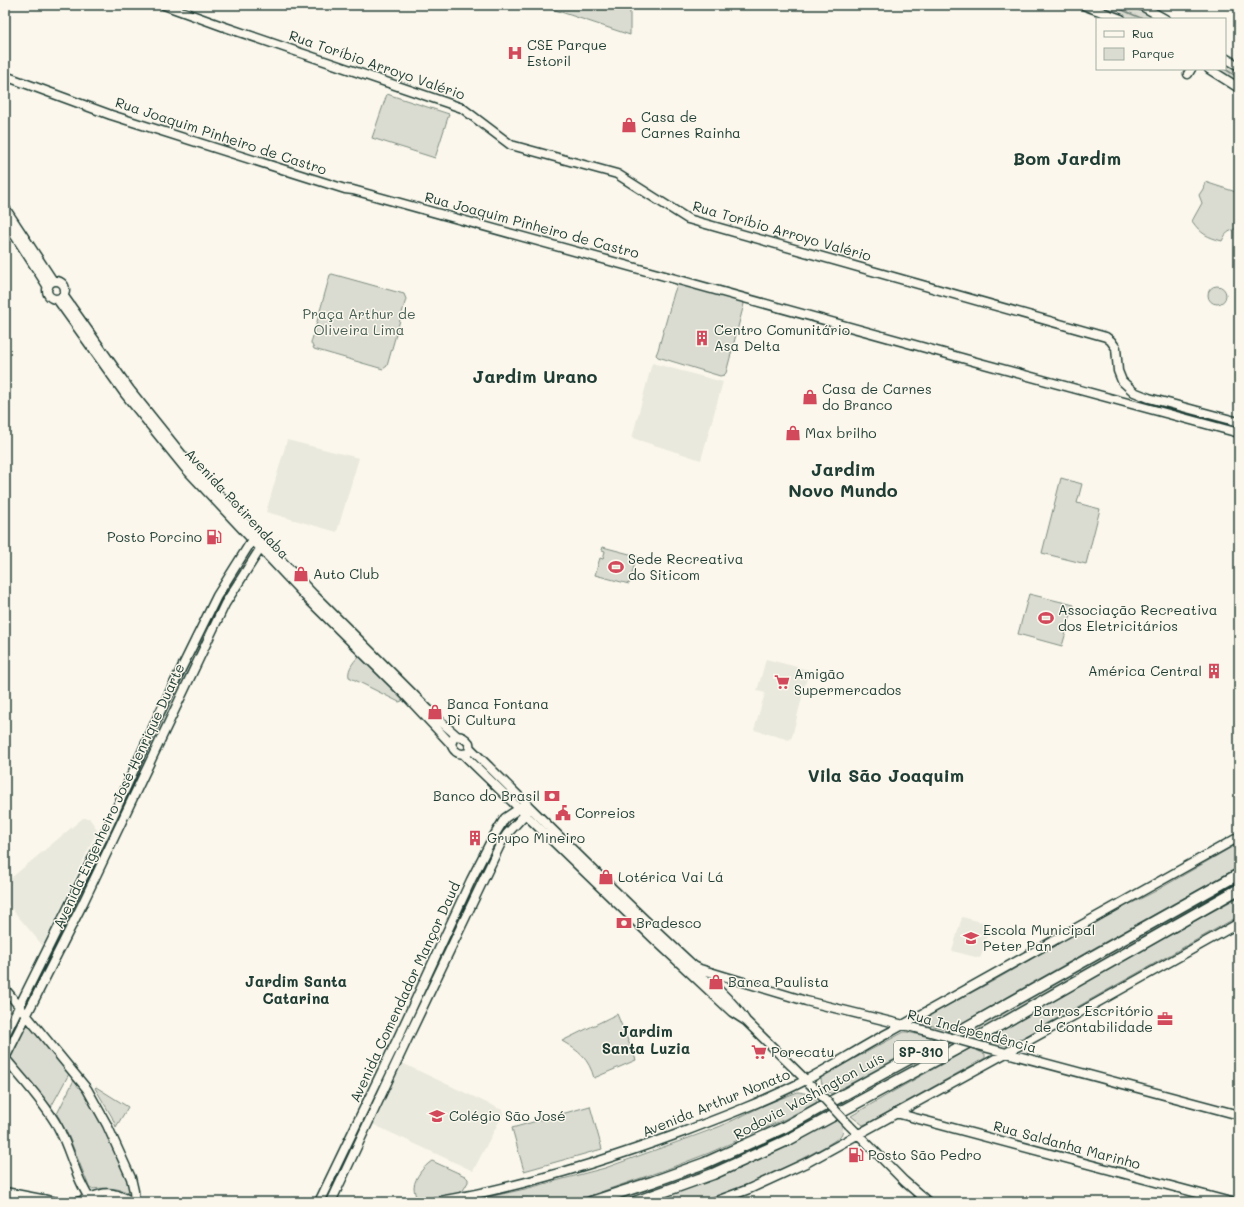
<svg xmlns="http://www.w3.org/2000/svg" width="1244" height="1207" font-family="Mali,sans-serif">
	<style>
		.built { fill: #eae9de }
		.green { fill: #dbdcd1; stroke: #7d8c82 }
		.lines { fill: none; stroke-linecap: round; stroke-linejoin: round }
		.stream { stroke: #74847b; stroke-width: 1.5 }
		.secondary-casing { stroke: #1f3d34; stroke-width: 11 }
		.highway-casing { stroke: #1f3d34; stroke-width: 13 }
		.secondary { stroke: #fbf7ec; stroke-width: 8 }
		.highway { stroke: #fbf7ec; stroke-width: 10 }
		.secondary-bridge-casing { stroke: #1f3d34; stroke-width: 11; stroke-linecap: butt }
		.secondary-bridge { stroke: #fbf7ec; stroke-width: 8 }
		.labels { text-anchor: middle; stroke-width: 3; stroke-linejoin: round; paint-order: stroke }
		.shield { fill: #fbf7ec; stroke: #61756b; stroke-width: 1 }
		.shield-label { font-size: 13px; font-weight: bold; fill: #1f3d34 }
		.poi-label { font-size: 14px; fill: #1f3d34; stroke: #fbf7ec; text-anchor: start }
		.street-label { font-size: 14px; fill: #1f3d34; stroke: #fbf7ec }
		.park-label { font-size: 14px; fill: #455d53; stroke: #fbf7ec }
		.neighbourhood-label { font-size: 15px; font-weight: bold; fill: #1f3d34; stroke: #fbf7ec }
		.district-label { font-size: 18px; font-weight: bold; fill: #1f3d34; stroke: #fbf7ec }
	</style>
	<rect width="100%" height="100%" fill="#fbf7ec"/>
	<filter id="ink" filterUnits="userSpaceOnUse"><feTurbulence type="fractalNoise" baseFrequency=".025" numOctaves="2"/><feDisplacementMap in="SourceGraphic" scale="8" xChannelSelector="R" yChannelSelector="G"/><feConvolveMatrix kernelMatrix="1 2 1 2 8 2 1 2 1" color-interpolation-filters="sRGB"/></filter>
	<g filter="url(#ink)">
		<path class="built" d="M652,363L723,382L701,460L632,438Z
			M287,440L359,458L337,532L266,512Z
			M766,659L809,670L792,737L789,740L754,730L765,693L757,691Z
			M83,818H89L97,829L96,833L43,946L5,901V883Z
			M962,917L990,924L981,957L979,958L952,951Z
			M402,1063L502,1110L503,1114L473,1171L372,1124L371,1119L399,1065Z"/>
		<path class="green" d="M540,5H630V35Z
			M1091,5H1132L1151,14L1158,19H1125Z
			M1225,61L1239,69V84L1215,69H1225Z
			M387,94L449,114L435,158L372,138Z
			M1205,182L1239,193V227C1230,232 1227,230 1222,241C1207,237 1201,234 1192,221L1202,203L1199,195L1203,189Z
			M332,274L404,294L406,299L387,366L383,369L314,349L311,343L330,275Z
			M680,283L742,300L744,304L726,373L724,375L720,376L658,357L656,355L658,350L674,293L677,285Z
			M1208 295a9 9 0 1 1 18 0a9 9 0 1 1-18 0Z
			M1061,478L1082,484L1077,503L1100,509L1086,564L1042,553Z
			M603,547L637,556L629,584L595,575L600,558L603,559L605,551L602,550Z
			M1029,594L1074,605L1062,646L1018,634Z
			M217,605L220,606L196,657L194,656L193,653L215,607Z
			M361,655L404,698L402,701L399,702L349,677C347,669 355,659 361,655Z
			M190,662L193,663L149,755L147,752L188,663Z
			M144,760L147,762L116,826L111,824L142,761Z
			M108,834L112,835L81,899H79L78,897Z
			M1239,843V867C1143,921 1046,974 950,1030L921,1023L932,1014L995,980L1106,916L1154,892Z
			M493,846H495L467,906L465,902Z
			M1239,878V886L857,1100L745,1157L647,1195L625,1202H601L694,1170Z
			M1239,897V916L1008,1046L985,1040L1176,931Z
			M74,903L76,907L30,1003L25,1006L23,1005Z
			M462,910L466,911L433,977L431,974Z
			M617,1014L636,1060L594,1078C589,1059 579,1051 562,1041Z
			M28,1022L70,1072L51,1107L11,1058Z
			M904,1032H907L934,1038L831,1094C826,1089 821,1086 821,1078L826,1074Z
			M971,1048L985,1054V1058L870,1122L863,1125L851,1116L894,1091Z
			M74,1080H78L107,1129L130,1187L129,1190L127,1192C115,1187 103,1188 90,1189L69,1137L57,1114Z
			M96,1087L128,1107L116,1127L112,1117L95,1088Z
			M798,1092C806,1093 813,1095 817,1102L785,1119L709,1153L670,1168L589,1196L564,1202H466L525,1189L605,1168L697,1135L721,1126L769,1103Z
			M590,1106L602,1149L524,1171L512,1128Z
			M836,1119C841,1124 845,1129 841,1135C835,1146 717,1200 701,1202C687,1204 664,1202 649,1202L700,1184Z
			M359,1128L362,1131L333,1189L330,1191L328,1190Z
			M432,1161L465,1176L468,1179V1182L461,1194L420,1202L417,1200C416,1196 414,1192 414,1187C415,1177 424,1166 432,1161Z"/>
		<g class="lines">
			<path class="stream" d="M1111,5L1143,19
				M1225,69L1239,78"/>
			<defs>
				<path id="secondary" d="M164,5L222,26L462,108L511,145L617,174L688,219L1106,337L1111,341L1116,348L1118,371L1122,381L1134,392L1149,398L1239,422
					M1083,5L1121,19
					M1140,5L1165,19
					M1225,58L1239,66
					M1209,69L1239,88
					M1188,74L1191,69
					M5,76L111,115L345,189L353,190L980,363L1239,433
					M5,208L53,281
					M5,220L48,287
					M47 290a9 9 0 1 1 18 0a9 9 0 1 1-18 0Z
					M63,295L130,390L187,461L313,594L439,720L457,736
					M57,299L125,394L185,468L309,600L408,698L451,744
					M471,749C545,822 618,896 694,966L700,969L806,1001L916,1028
					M463,754L468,753L470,751L469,743C465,738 460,735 454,737L451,744C453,749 457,754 463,754L654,939L732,1012L746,1021
					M694,974C708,976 738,1008 746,1021L818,1092
					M5,989L87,1089L107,1125L131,1178L134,1191L135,1202
					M5,1035L108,827L160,712L217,596L254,537
					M984,1047L1239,1115
					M5,1058L83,903L225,604L262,546
					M5,1058C23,1080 44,1102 58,1127C71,1151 76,1180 92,1202
					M896,1113L1231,1202
					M849,1125L904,1181L928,1202
					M5,1192L57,1202
					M78,1202C103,1193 107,1188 133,1202
					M105,1202L117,1195
					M319,1202L397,1040L471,880L492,839L505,818L520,808L525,802
					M331,1202L407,1040L501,843L507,834L528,811
					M434,1202C519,1188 602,1162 683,1132C725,1116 767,1100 806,1080C835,1065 863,1046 892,1031C1008,967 1123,901 1239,837
					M714,1202L749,1189L808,1162L1075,1015L1239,923"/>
				<path id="highway" d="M36,1202L43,1200
					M591,1202L652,1182L705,1163L783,1128L958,1032L1239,874
					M635,1202L713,1174L790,1139L986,1033L1239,889"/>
			</defs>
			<use href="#secondary" class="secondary-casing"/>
			<use href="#highway" class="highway-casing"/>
			<use href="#secondary" class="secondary"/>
			<use href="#highway" class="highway"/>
			<defs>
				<path id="secondary-bridge" d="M916,1028L984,1047
					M818,1092L849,1125"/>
			</defs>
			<use href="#secondary-bridge" class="secondary-bridge-casing"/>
			<use href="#secondary-bridge" class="secondary-bridge"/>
		</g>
	</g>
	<defs>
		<symbol id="hospital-bare" viewBox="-9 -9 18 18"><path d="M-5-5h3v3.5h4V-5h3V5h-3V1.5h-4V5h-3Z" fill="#d1495b" stroke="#fbf7ec" stroke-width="2.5" paint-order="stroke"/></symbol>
		<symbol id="shop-bare" viewBox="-9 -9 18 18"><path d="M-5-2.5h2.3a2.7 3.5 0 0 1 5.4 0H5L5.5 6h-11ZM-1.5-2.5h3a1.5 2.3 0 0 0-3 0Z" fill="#d1495b" stroke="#fbf7ec" stroke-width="2.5" paint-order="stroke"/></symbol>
		<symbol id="building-bare" viewBox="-9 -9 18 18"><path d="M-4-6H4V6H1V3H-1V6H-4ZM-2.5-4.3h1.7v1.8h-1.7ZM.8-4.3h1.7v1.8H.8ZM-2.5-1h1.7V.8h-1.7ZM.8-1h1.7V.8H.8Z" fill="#d1495b" stroke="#fbf7ec" stroke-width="2.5" paint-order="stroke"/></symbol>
		<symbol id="fuel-bare" viewBox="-9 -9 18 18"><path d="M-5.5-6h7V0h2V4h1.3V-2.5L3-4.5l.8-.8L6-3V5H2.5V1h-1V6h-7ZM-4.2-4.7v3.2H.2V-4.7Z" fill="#d1495b" stroke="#fbf7ec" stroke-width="2.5" paint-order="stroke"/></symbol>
		<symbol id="stadium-bare" viewBox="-9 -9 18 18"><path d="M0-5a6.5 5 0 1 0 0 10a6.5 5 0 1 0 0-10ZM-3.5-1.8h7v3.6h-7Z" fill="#d1495b" stroke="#fbf7ec" stroke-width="2.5" paint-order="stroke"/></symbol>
		<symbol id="supermarket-bare" viewBox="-9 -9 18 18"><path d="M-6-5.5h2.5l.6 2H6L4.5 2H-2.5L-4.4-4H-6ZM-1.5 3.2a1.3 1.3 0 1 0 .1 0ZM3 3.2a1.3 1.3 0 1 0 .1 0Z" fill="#d1495b" stroke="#fbf7ec" stroke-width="2.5" paint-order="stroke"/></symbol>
		<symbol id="bank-bare" viewBox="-9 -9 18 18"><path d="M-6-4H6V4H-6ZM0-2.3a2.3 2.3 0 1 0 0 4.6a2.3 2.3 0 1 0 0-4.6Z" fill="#d1495b" stroke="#fbf7ec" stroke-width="2.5" paint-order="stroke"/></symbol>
		<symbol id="civic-bare" viewBox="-9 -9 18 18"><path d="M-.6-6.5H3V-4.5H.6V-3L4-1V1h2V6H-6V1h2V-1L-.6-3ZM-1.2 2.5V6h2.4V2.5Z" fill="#d1495b" stroke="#fbf7ec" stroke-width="2.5" paint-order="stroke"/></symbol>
		<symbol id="school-bare" viewBox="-9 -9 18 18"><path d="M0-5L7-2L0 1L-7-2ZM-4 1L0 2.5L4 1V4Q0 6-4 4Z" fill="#d1495b" stroke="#fbf7ec" stroke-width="2.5" paint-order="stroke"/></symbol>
		<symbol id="office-bare" viewBox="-9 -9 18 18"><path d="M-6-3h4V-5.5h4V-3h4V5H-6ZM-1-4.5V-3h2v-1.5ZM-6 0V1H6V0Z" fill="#d1495b" stroke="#fbf7ec" stroke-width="2.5" paint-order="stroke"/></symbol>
	</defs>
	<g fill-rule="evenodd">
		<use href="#hospital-bare" x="504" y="42" width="22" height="22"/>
		<use href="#shop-bare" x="618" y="114" width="22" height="22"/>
		<use href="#building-bare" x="691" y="327" width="22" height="22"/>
		<use href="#shop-bare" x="799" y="386" width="22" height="22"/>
		<use href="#shop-bare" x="782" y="422" width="22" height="22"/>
		<use href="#fuel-bare" x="203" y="526" width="22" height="22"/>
		<use href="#stadium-bare" x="605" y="556" width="22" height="22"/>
		<use href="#shop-bare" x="290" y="563" width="22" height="22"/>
		<use href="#stadium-bare" x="1035" y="607" width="22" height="22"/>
		<use href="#building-bare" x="1203" y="660" width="22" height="22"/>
		<use href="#supermarket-bare" x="771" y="671" width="22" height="22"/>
		<use href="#shop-bare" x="424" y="701" width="22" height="22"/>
		<use href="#bank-bare" x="541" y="785" width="22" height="22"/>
		<use href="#civic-bare" x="552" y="802" width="22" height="22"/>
		<use href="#building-bare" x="464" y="827" width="22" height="22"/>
		<use href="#shop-bare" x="595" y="866" width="22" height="22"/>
		<use href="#bank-bare" x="613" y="912" width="22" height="22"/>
		<use href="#school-bare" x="960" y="927" width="22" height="22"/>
		<use href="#shop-bare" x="705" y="971" width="22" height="22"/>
		<use href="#office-bare" x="1154" y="1008" width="22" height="22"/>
		<use href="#supermarket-bare" x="748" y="1041" width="22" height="22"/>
		<use href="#school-bare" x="426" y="1105" width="22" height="22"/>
		<use href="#fuel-bare" x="845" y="1144" width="22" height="22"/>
	</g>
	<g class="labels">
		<rect class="shield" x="894" y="1041" width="54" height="22" rx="3"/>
		<g class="shield-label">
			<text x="921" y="1057">SP-310</text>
		</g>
		<g class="poi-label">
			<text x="527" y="50">CSE Parque<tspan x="527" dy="16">Estoril</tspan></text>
			<text x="641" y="122">Casa de<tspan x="641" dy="16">Carnes Rainha</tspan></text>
			<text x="714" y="335">Centro Comunitário<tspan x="714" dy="16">Asa Delta</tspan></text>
			<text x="822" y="394">Casa de Carnes<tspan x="822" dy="16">do Branco</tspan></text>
			<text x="805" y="438">Max brilho</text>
			<text x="202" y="542" text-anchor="end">Posto Porcino</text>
			<text x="628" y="564">Sede Recreativa<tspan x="628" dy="16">do Siticom</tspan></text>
			<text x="313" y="579">Auto Club</text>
			<text x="1058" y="615">Associação Recreativa<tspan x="1058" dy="16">dos Eletricitários</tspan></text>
			<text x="1202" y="676" text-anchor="end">América Central</text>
			<text x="794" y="679">Amigão<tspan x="794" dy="16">Supermercados</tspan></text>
			<text x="447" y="709">Banca Fontana<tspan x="447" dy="16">Di Cultura</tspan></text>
			<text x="540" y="801" text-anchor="end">Banco do Brasil</text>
			<text x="575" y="818">Correios</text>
			<text x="487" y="843">Grupo Mineiro</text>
			<text x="618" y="882">Lotérica Vai Lá</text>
			<text x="636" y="928">Bradesco</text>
			<text x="983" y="935">Escola Municipal<tspan x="983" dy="16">Peter Pan</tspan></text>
			<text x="728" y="987">Banca Paulista</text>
			<text x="1153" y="1016" text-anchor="end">Barros Escritório<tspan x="1153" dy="16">de Contabilidade</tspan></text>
			<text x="771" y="1057">Porecatu</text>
			<text x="449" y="1121">Colégio São José</text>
			<text x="868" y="1160">Posto São Pedro</text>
		</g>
		<g class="street-label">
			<text transform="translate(377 65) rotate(19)" y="5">Rua Toríbio Arroyo Valério</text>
			<text transform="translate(221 136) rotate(18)" y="5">Rua Joaquim Pinheiro de Castro</text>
			<text transform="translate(532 225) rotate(15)" y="5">Rua Joaquim Pinheiro de Castro</text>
			<text transform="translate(782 231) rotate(16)" y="5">Rua Toríbio Arroyo Valério</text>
			<text transform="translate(237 504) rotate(47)" y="5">Avenida Potirendaba</text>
			<text transform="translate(119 796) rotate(-65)" y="5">Avenida Engenheiro José Henrique Duarte</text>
			<text transform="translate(405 992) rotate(-65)" y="5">Avenida Comendador Mançor Daud</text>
			<text transform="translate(972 1031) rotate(15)" y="5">Rua Independência</text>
			<text transform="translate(809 1096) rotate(-28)" y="5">Rodovia Washington Luís</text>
			<text transform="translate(716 1103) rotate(-22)" y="5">Avenida Arthur Nonato</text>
			<text transform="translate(1067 1145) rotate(15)" y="5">Rua Saldanha Marinho</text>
		</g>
		<g class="park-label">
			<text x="359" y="319">Praça Arthur de<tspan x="359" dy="16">Oliveira Lima</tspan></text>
		</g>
		<g class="neighbourhood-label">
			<text x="296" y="987">Jardim Santa<tspan x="296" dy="17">Catarina</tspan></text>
			<text x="646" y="1037">Jardim<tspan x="646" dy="17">Santa Luzia</tspan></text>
		</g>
		<g class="district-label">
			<text x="1067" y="165">Bom Jardim</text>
			<text x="535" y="383">Jardim Urano</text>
			<text x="843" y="476">Jardim<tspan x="843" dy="21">Novo Mundo</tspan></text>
			<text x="886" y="782">Vila São Joaquim</text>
		</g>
	</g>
	<rect width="1244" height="1207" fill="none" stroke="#fbf7ec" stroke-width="20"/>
	<rect x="10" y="10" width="1224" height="1187" fill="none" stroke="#1f3d34" stroke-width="1.5" filter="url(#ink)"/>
	<rect x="1096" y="18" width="130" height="52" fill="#fbf7ec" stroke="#a3ada2"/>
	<rect x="1104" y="31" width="20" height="6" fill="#fbf7ec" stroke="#a3ada2"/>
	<text x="1132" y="38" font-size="12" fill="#1f3d34">Rua</text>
	<rect x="1104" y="48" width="20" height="12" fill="#dbdcd1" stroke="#a3ada2"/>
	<text x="1132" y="58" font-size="12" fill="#1f3d34">Parque</text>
</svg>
